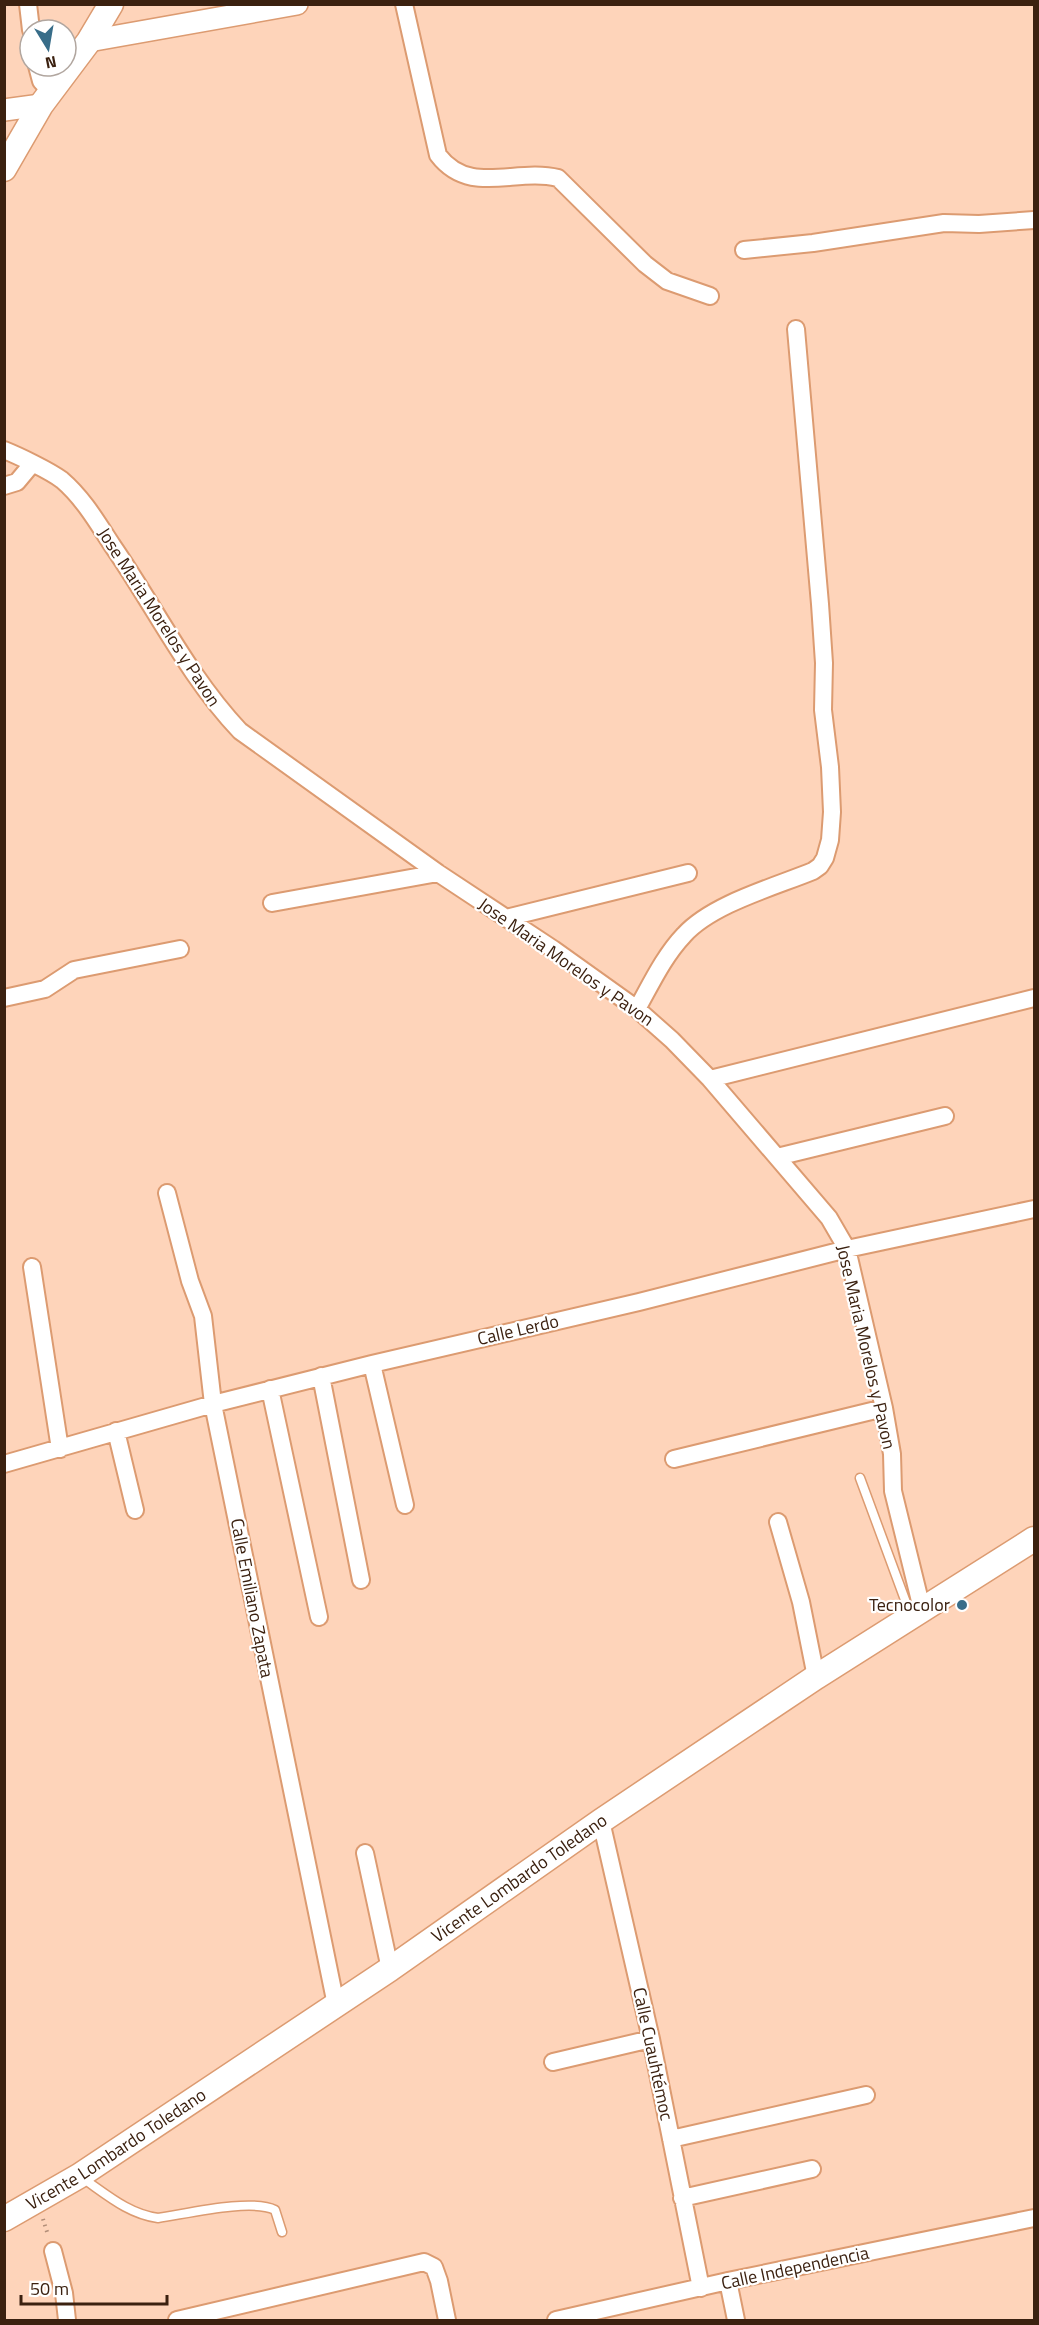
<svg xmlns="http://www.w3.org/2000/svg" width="1039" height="2325" font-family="'Titillium Web',sans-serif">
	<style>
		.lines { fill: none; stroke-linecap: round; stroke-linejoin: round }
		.service-casing { stroke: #dc9b71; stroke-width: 11 }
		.minor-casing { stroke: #dc9b71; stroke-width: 20 }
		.tertiary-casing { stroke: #dc9b71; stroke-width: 24 }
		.secondary-casing { stroke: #dc9b71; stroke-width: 27 }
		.path { stroke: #b28e78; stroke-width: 4; stroke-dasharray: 1.5 4.5; stroke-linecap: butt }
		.service { stroke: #fff; stroke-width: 8 }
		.minor { stroke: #fff; stroke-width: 16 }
		.tertiary { stroke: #fff; stroke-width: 21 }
		.secondary { stroke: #fff; stroke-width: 24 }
		.poi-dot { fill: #386d89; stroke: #fff; stroke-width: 2 }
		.labels { text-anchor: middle; stroke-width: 4.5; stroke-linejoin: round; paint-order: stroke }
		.street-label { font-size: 18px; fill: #3b2110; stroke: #fff }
		.poi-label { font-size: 18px; fill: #3b2110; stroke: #fff; text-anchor: end }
	</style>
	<rect width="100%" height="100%" fill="#fed4ba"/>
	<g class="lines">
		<defs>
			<path id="service" d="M860,1478L911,1616
				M81,2177C106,2194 128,2214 158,2218C186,2214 251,2198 275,2210L282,2232"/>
			<path id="minor" d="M28,4L31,30
				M404,4L438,155C470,197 516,167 558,178L645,264L667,281L710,296
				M37,66L41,81L51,92
				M744,250L813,243L944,223L979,224L1034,220
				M4,450C19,456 50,471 62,480C83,498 97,522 112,545C155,607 188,676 240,731L438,873L553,949L637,1009L672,1040L710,1079L829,1218L847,1249L884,1408L892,1454L893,1491L922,1609
				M4,486L17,482L32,464
				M272,903L438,873
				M506,918L688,873
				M4,998L45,989L74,970L180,949
				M637,1009C651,984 664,956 684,935C712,904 774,887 813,871L820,866L825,858L830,840L832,812L830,767L823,710L824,663L820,604L796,329
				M710,1079L1034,998
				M777,1157L945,1116
				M167,1193L190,1281L203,1316L213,1404L336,2005
				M32,1267L60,1449
				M372,1364L405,1505
				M321,1376L361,1580
				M270,1389L319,1617
				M116,1431L135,1510
				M674,1459L884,1408
				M4,1464L213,1404L372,1364L639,1302L847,1249L1034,1209
				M778,1522L801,1602L816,1677
				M601,1821L651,2039L701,2288
				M365,1853L390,1969
				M553,2062L651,2039
				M671,2139L866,2095
				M682,2198L812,2169
				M53,2251L64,2293L67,2320
				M728,2281L736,2320
				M177,2320L424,2262L434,2267L439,2281L447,2320
				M556,2320L728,2281L1034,2218"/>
			<path id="tertiary" d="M89,41L297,4
				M4,110L41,105"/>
			<g id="secondary">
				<path d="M4,169L41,105L89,41L111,4"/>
				<path id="s1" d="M4,2219L79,2176L390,1969L601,1821L816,1677L1034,1539"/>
			</g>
		</defs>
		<use href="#service" class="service-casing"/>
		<use href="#minor" class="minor-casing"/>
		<use href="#tertiary" class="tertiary-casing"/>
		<use href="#secondary" class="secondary-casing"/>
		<path class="path" d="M43,2219L48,2235"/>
		<use href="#service" class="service"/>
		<use href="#minor" class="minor"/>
		<use href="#tertiary" class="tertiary"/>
		<use href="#secondary" class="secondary"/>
	</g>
	<circle class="poi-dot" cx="962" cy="1605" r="6"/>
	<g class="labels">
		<g class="street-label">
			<text transform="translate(159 617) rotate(57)" y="6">Jose Maria Morelos y Pavon</text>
			<text transform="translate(566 962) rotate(35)" y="6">Jose Maria Morelos y Pavon</text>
			<text transform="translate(518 1330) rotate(-13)" y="6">Calle Lerdo</text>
			<text transform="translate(866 1347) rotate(77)" y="6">Jose Maria Morelos y Pavon</text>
			<text transform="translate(252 1598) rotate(79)" y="6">Calle Emiliano Zapata</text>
			<text dy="6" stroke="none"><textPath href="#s1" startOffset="618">Vicente Lombardo Toledano</textPath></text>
			<text transform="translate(653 2054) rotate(78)" y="6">Calle Cuauhtémoc</text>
			<text dy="6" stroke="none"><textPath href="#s1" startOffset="132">Vicente Lombardo Toledano</textPath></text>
			<text transform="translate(795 2268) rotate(-12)" y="6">Calle Independencia</text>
		</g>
		<g class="poi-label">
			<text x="950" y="1611">Tecnocolor</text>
		</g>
	</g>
	<rect width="1039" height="2325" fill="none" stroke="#3b2110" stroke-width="12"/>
	<g transform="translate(48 48) rotate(169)"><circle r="28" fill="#ffffff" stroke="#b1a69f" stroke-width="1.5"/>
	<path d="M0-4.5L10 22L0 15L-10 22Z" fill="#386d89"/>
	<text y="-9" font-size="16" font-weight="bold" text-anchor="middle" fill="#3b2110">N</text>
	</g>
	<path d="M21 2295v9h146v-9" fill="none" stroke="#3b2110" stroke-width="3"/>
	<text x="30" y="2295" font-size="18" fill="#3b2110" stroke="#ffffff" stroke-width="4.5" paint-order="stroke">50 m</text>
</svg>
